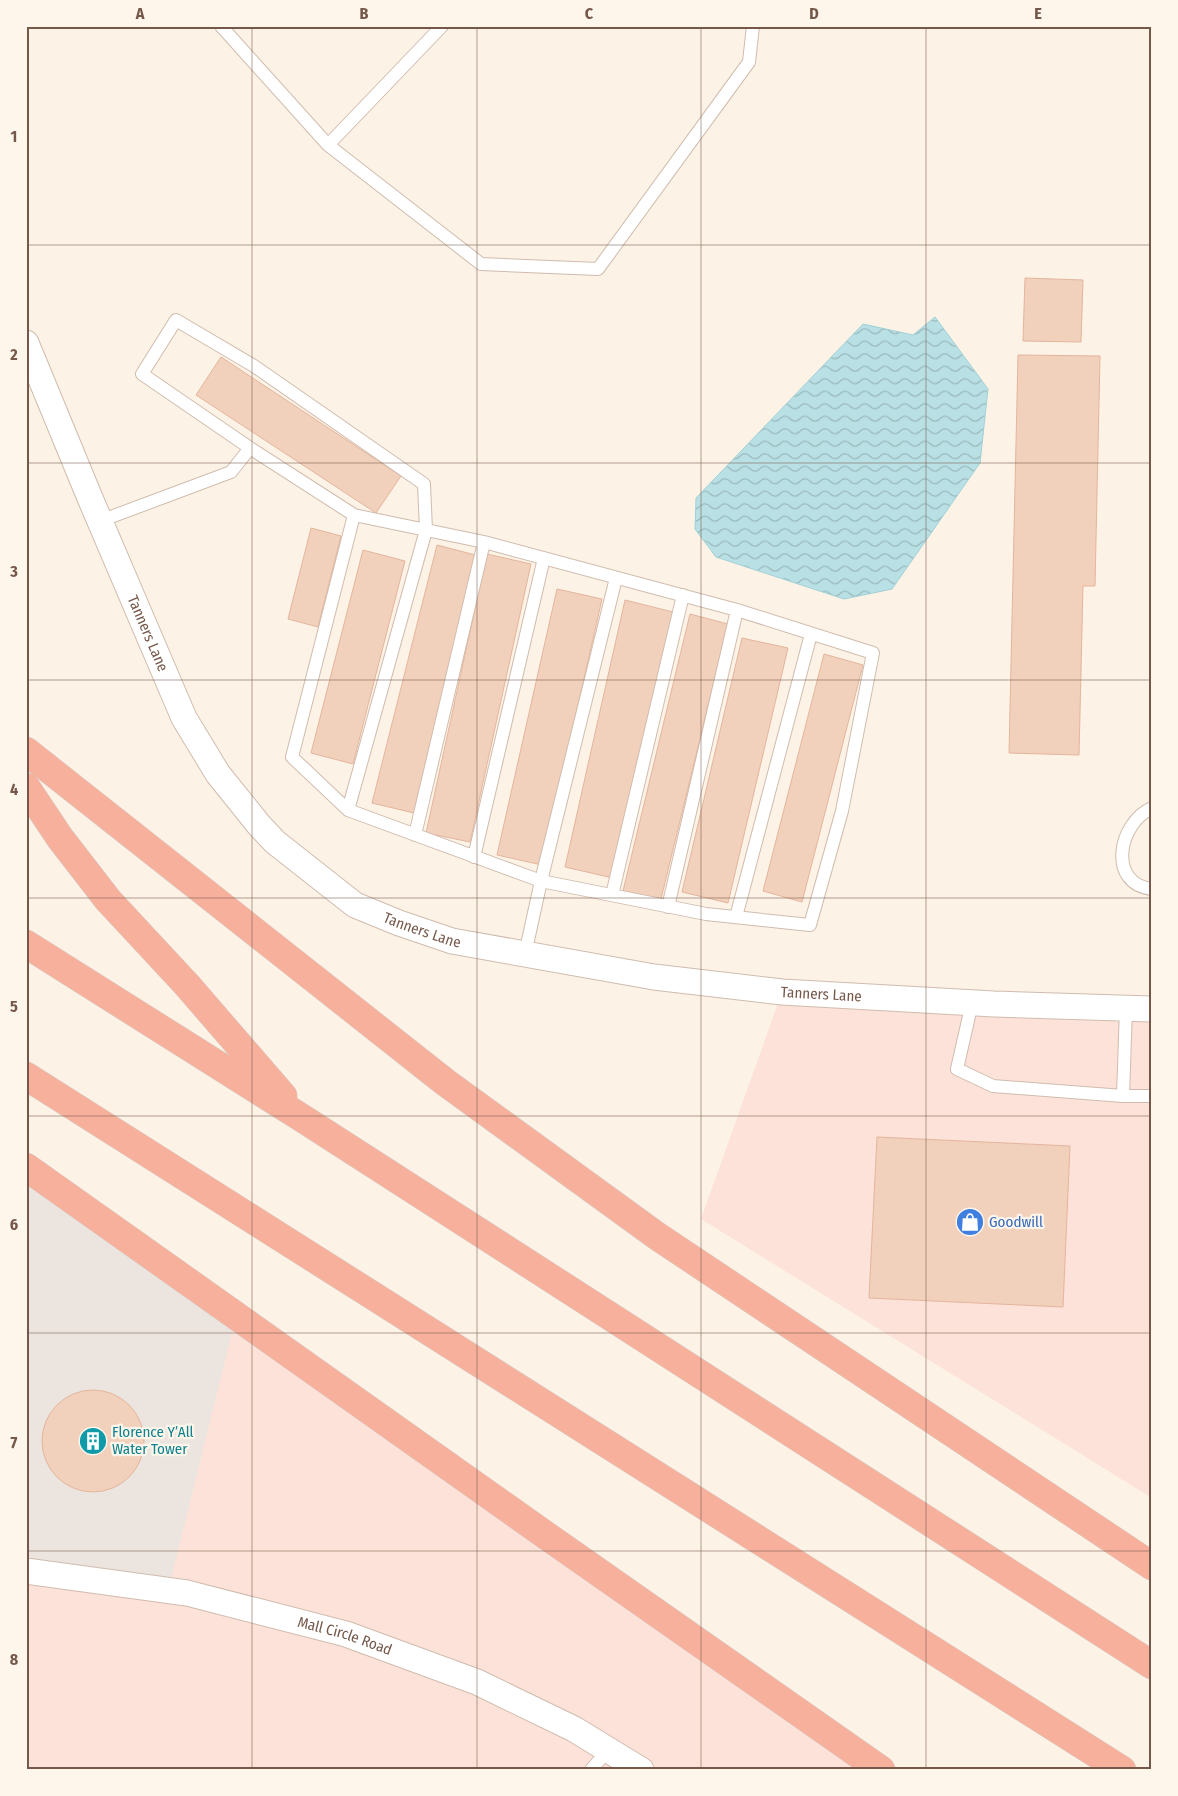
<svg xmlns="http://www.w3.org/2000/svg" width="1178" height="1796" font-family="'Fira Sans Condensed',sans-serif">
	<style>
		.commercial { fill: #fce2d8 }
		.industrial { fill: #ece5df }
		.water { fill: url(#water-waves); stroke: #a0d0d7 }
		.building { fill: #f1d0bc; stroke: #e4b59d }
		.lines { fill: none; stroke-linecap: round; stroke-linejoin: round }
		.service-casing { stroke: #d0bcae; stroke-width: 14 }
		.minor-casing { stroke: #d0bcae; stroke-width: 27 }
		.motorway-casing { stroke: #d8d0cc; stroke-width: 29 }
		.service { stroke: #fff; stroke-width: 12 }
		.minor { stroke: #fff; stroke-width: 25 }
		.motorway { stroke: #f6b09c; stroke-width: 28 }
		.grid { fill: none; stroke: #75584a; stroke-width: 1; stroke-opacity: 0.55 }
		.labels { text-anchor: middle; stroke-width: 4.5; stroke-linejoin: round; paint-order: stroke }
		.street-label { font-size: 15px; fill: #75584a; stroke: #fff6eb }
		.shop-label { font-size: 15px; fill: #366cbe; stroke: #fff6eb; text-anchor: start }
		.culture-label { font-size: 15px; fill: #0d838f; stroke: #fff6eb; text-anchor: start }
		.neatline { fill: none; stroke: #75584a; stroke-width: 2 }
		.grid-label { font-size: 16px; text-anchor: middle; font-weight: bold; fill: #75584a }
	</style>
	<defs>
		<pattern id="water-waves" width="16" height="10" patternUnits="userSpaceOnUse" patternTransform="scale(1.25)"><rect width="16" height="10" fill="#b9e1e5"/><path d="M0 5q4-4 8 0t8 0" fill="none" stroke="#9bb9bc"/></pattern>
	</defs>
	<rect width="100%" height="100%" fill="#fcf2e5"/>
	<path class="commercial" d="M782,992L1152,1009V1498L701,1219Z
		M236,1316L881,1770H26V1571Z"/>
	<path class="industrial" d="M26,1167L236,1316L168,1591L26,1571Z"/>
	<path class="water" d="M935,317L988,389L980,463L892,589L844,599L716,557L695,529L696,498L863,324L913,335Z"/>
	<path class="building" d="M1025,278L1083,280L1081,342L1023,341Z
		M1018,355L1100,356L1095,586H1083L1079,755L1009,753Z
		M221,357L401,476L376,513L196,395Z
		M311,528L341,536L318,627L288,619Z
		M437,545L479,556L414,813L372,803Z
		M363,550L405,561L353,764L311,753Z
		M487,554L531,564L470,842L426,833Z
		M557,589L602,599L542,865L497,855Z
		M625,600L673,612L613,878L565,867Z
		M690,614L728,624L661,899L623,891Z
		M742,638L788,648L728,903L682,892Z
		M824,654L863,665L802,902L763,891Z
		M877,1137L1070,1146L1063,1307L869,1298Z
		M42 1441a51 51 0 1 1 102 0a51 51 0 1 1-102 0Z"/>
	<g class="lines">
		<defs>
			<path id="service" d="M221,26L328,145
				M442,26L328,145L481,264L598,269L749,62L753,26
				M250,448L354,515L484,542L737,610L873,653L842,811L810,925L706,914L541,881L616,578
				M354,515L292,757L348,810L541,881L525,954
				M100,521L231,472L250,448L142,374L176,320L254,366L424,484L426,530L348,810
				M1152,808C1118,823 1107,884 1152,889
				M415,835L484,542
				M474,857L544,558
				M612,895L683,595
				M668,907L737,610
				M736,917L811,634
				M972,1003L957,1069L993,1086L1123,1096L1126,1008
				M1123,1096H1152
				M591,1770L608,1750"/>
			<g id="minor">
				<path id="s1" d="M26,343L90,498L184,718L218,774L259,825L275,842L355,905L399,923L452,941L654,977L782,992L994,1004L1152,1009"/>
				<path id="s2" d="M26,1571L187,1593L346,1634L477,1682L574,1729L641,1770"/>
			</g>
			<path id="motorway" d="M26,751L445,1082L657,1236L1152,1566
				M26,787L60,838L108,900L187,985L283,1096
				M26,944L302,1118L1152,1665
				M26,1076L1122,1770
				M26,1167L544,1534L881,1770"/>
		</defs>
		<use href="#service" class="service-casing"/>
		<use href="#minor" class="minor-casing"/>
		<use href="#motorway" class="motorway-casing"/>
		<use href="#service" class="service"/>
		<use href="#minor" class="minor"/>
		<use href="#motorway" class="motorway"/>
	</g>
	<path class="grid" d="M252,26V1770M477,26V1770M701,26V1770M926,26V1770M26,245H1152M26,463H1152M26,680H1152M26,898H1152M26,1116H1152M26,1333H1152M26,1551H1152"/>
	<defs>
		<symbol id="shop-disc" viewBox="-11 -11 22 22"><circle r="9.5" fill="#3f7fe0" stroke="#fff6eb"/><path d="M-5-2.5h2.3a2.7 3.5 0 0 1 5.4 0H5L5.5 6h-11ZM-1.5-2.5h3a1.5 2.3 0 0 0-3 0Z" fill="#fff"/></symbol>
		<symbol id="building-disc" viewBox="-11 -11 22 22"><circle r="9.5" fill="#0f9aa8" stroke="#fff6eb"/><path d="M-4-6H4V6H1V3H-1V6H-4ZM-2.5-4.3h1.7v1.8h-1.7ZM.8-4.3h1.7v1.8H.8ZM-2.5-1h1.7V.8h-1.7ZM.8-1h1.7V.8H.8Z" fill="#fff"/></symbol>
	</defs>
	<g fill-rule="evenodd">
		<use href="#shop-disc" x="954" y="1206" width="32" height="32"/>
		<use href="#building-disc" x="77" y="1425" width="32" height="32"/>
	</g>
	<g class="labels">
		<g class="street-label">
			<text dy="5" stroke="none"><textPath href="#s1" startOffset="315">Tanners Lane</textPath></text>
			<text dy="5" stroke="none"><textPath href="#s1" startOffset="735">Tanners Lane</textPath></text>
			<text dy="5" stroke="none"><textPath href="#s1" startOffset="1140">Tanners Lane</textPath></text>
			<text dy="5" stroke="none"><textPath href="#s2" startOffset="326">Mall Circle Road</textPath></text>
		</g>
		<g class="shop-label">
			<text x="989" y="1227">Goodwill</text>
		</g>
		<g class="culture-label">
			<text x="112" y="1437">Florence Y’All<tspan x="112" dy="17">Water Tower</tspan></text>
		</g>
	</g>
	<rect width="1178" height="1796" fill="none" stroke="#fff6eb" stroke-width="55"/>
	<rect x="28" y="28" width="1122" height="1740" class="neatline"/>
	<g class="grid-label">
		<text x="140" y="19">A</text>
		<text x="364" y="19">B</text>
		<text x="589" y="19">C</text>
		<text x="814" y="19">D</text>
		<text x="1038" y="19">E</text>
		<text x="14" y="142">1</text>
		<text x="14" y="360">2</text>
		<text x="14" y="577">3</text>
		<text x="14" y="795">4</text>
		<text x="14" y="1012">5</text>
		<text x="14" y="1230">6</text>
		<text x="14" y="1448">7</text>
		<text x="14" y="1665">8</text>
	</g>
</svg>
